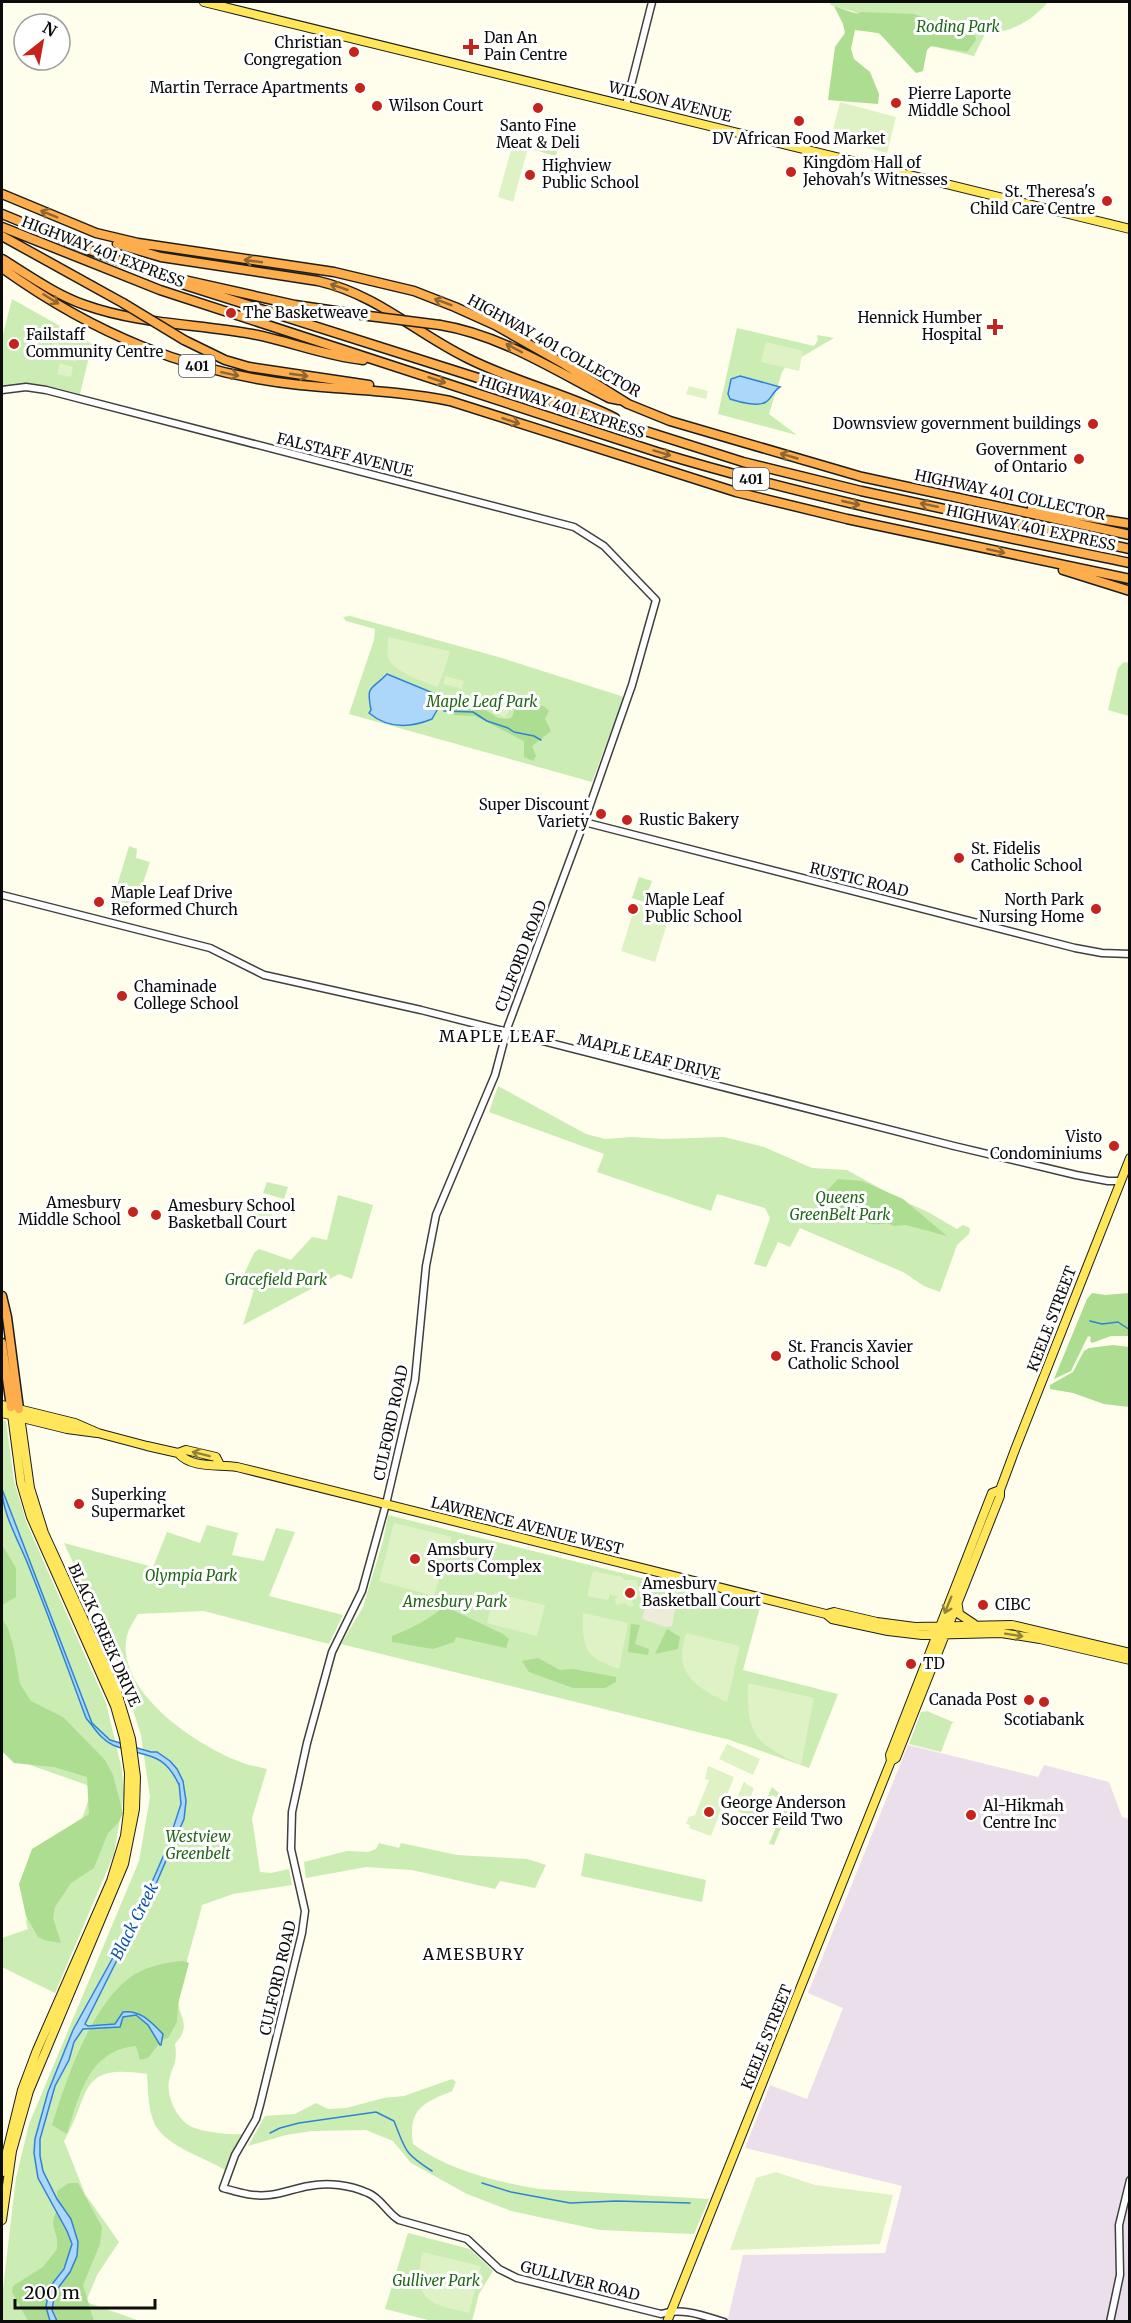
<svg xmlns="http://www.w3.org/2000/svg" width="1131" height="2323" font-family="Merriweather,serif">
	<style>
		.industrial { fill: #ecdfec }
		.green { fill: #cbecb3 }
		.forest { fill: #acdd91 }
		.pitch { fill: #def2c5 }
		.plaza { fill: #efebda }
		.water { fill: #acd6fa; stroke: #2f83d5; stroke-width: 1.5 }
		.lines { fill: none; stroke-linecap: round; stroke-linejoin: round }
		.stream { stroke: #2f83d5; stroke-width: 1.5 }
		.minor-casing { stroke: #3f3f3f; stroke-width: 9 }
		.major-casing { stroke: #1d1d1d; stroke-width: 10 }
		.highway-casing { stroke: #1d1d1d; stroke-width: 11 }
		.minor { stroke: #fff; stroke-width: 6 }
		.major { stroke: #ffe65b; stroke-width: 8 }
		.highway { stroke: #fdad4b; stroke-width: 8 }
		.highway-bridge-casing { stroke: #1d1d1d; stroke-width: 11; stroke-linecap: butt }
		.highway-bridge { stroke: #fdad4b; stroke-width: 8 }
		.oneway { stroke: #91652f }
		.oneway2 { stroke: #928437 }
		.poi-dot { fill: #c4241c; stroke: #fff; stroke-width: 2 }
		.labels { text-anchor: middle; stroke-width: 6; stroke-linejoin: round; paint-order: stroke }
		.shield { fill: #fff; stroke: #555; stroke-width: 1.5 }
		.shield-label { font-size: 14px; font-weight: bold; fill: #0c0c0c }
		.park-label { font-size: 15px; font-style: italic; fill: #226719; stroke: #fff }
		.poi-label { font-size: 15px; fill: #0c0c0c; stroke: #fff; text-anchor: start }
		.street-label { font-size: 15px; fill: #0c0c0c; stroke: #fff }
		.neighbourhood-label { font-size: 16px; letter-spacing: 1.5px; fill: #0c0c0c; stroke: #fff }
		.water-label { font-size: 16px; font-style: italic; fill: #0e55a5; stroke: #fff }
	</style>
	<rect width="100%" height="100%" fill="#fffdeb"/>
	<path class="industrial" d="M908,1745L1038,1777L1044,1765L1109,1782L1122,1817L1130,1819L1129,2321L698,2322L700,2310L728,2318L743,2255L885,2253L902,2186L745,2148L770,2085L807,2099L843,2008L808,1993Z"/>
	<path class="green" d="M831,2H1048C1031,22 1011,32 985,34L974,56L851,27L855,12L830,5Z
		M537,136L560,141L556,156L534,150Z
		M12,299L92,344L80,394C48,386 35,382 2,387V338Z
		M737,328L814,346L818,340L817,335L834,338L786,366L782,372L769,414L797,435L718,414Z
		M350,616L502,658L624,697L592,782L349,714L374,640L375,629L346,621L343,617Z
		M1124,662L1129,663V716L1108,710L1118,668Z
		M129,846L137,849L136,858L150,862L137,901L133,900L131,904L120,902L115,918L108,916Z
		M639,877L652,881L644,902L632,898Z
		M498,1086L586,1134L605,1139L632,1137L664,1139L724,1137L764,1147L812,1168L847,1170L903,1201L928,1212L957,1229L963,1225L970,1228L969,1234L957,1245L940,1292L924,1286L903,1272L800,1228L790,1247L778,1242L766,1267L754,1264L770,1218L765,1208L717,1194L711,1211L597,1172L604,1154L489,1112Z
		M267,1182L288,1187L284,1199L263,1193Z
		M338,1195L373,1205L352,1279L339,1274L243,1325L254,1290L239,1285L254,1253L259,1249L291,1260L312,1237L327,1240Z
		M2,1420L6,1421L14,1481L27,1524L106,1703L122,1770L124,1794L114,1854L55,1993L2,1967V1938L28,1929L26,1922L39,1871L73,1846L91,1792L87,1785L13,1759L2,1752Z
		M388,1515L686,1589L685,1592L760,1607L743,1670L838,1694L809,1768L730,1740L341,1644L363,1607L383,1541Z
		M207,1525L238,1533L232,1555L264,1561L276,1528L295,1532L269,1596L343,1615L329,1644L204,1611L138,1614C134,1621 129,1628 127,1635C114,1691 196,1745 240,1762C248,1765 258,1767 267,1769L252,1818L260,1872L271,1873L289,1869L292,1885L233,1894L202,1905C195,1935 184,1966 179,1997C176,2018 194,2022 175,2044C178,2065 172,2064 169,2081C166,2096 177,2119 190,2126C201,2132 229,2135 242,2134L225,2170C203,2156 162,2146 153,2120C148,2106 148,2089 147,2074C76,2063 92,2094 64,2141L85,2194L119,2242L97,2275L86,2302L140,2321L2,2322V2297L16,2178L29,2124L139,1861L150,1797L141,1735L115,1654L64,1543L153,1567L167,1532L200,1543Z
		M927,1711L955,1723H952L941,1752L909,1744L921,1712Z
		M744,1782L746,1783L741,1796L764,1805L772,1787L791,1803L774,1845L769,1844L786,1802L772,1795L760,1821L733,1809Z
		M379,1843L399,1848L401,1843L457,1855L527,1859L546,1865L535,1888L500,1881L495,1889L412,1870L366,1867L306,1878L304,1862L347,1851L368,1852L376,1849Z
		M585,1853L706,1880L702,1902L581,1876Z
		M452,2079L456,2082L452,2091C423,2103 408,2109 413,2144C448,2170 496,2182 539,2189L709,2199L694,2234L600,2230L511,2211L467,2194L411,2163L393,2141L366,2130L312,2131L286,2135L248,2146L265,2116L295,2114L316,2103L328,2109L346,2108L384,2098L404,2096Z
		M408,2233L470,2249L493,2271L479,2294L472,2321H432L385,2309Z"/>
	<path class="forest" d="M834,6L857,14L861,12L914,14L975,35L976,40L967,52L931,46L927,50L923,71L916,73L879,33L855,30L851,49L854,59L870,72L879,94L878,104L828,100L835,47L845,33L843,24Z
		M477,694L484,709L498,718L508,719L512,717L515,708L528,701L545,707L549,711L545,719L551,731L532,746L536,756L533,761L524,757V741L475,716L454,715L452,706L464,697Z
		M838,1179L862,1181L903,1199L947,1236L906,1225L894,1226L887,1223C866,1229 840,1213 824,1199V1194Z
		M1092,1293L1105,1295L1129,1293V1336H1111L1092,1343L1090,1341L1091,1337L1088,1336L1071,1371L1054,1379L1087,1299Z
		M1113,1345L1129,1347V1407L1104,1404L1073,1393L1050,1389V1385L1073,1372L1084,1351L1089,1348Z
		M2,1545L16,1568V1597L2,1605Z
		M444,1606L503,1634L509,1639L506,1648L456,1637L454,1642L433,1649L392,1642V1636C412,1628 429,1620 444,1606Z
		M2,1619L8,1628L14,1649L20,1684L31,1701L63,1717L105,1760L113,1775L123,1813L119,1822L108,1833L94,1868L71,1883L55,1907L53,1918L61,1943L44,1940L38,1937L26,1916L19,1884L32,1849L89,1814L87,1777L54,1767L14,1763L2,1751Z
		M631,1624L640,1625L635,1644L649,1649L648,1655L628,1652Z
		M667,1629L680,1637L678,1649L655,1654Z
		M538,1658L560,1670L573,1669L616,1677V1682L605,1688H573L529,1672L522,1661Z
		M184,1961L189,1963L178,2004L177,2022L168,2038L162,2040L148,2058L140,2060L136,2046C88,2050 79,2097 67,2134L52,2125C66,2080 90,2009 128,1979C143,1967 165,1962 184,1961Z
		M69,2183H78L102,2227L100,2244L83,2285L94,2321H28L12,2292L13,2286L43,2267L57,2249V2239L53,2224L54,2217L58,2208L57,2191Z"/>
	<path class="pitch" d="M840,102L896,117L887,153L831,138Z
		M513,143L528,148L513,202L498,197Z
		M766,342L803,351L799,371L761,362Z
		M54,343L79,349L76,362L51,355Z
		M60,363L73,367L71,377L57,374Z
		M689,386L708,391L706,399L686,394Z
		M388,637L449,651L450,653L438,687C426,683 391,671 388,657C387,651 388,643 388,637Z
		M445,676L464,681L462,689L443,684Z
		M495,692L513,703L505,718L486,707Z
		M636,903L670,914L655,962L621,951Z
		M260,1199L276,1206L265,1231L249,1224Z
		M394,1523L452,1537L434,1596L379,1581Z
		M593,1571L622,1577L624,1580H637L639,1591L637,1599L632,1600L634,1606L629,1607L625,1603L616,1605L615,1599L618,1597L610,1594L608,1600L587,1596Z
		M494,1593L545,1605L537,1636L487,1623Z
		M583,1613L628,1623L619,1669C584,1657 582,1648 583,1613Z
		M686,1633L740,1646L727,1702C708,1694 682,1680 682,1656C682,1649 684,1640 686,1633Z
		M748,1683L814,1698L801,1765C755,1743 746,1735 748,1683Z
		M727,1744L760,1759L753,1775L719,1759Z
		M708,1766L734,1777L711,1836L689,1828L690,1825L686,1824L689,1817L695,1815L709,1780L705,1779Z
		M744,1783L754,1788L746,1808L736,1804Z
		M776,2172L815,2185L893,2195L880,2244L730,2250L756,2178Z
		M422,2252L481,2266L469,2313C425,2303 414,2300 422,2252Z"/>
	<path class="plaza" d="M675,1587L679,1588L672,1626L665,1627L642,1619L646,1604L666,1609L670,1607Z"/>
	<path class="water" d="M740,376L780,387C773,391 772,398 766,402C758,407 739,402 730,399L728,394L731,379Z
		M387,674L438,695L441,703L432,719C410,728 388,729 369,713L371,710C366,684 371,691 387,674Z
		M2,1489L92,1723L110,1740L151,1752H157L170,1761L177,1769L183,1781L186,1801L184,1819L146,1907L124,1946L85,2024L88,2026L115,2024L123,2012C141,2010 151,2022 163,2034L161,2045H160L148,2025L136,2015L123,2017L120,2027L83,2029L74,2042L69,2060L55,2086L40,2139V2156L43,2171L57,2199L71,2219L78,2242L77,2256L70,2272L55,2292L52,2310L57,2321H50L46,2307L49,2288L64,2269L72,2244L67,2231L38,2178L34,2153L35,2139L48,2092L73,2030L142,1905L166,1850L181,1804L179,1783V1785C163,1749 143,1758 113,1745C100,1739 94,1727 86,1718C67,1666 48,1614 27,1562C18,1540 2,1512 2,1489Z"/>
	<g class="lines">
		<path class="stream" d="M444,711L473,712L487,721L508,728L514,732L534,736L541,740
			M1090,1321L1102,1324L1118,1322L1130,1330
			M270,2133L280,2128L299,2123L376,2112L394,2121C406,2151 404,2153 432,2171
			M482,2183L511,2192L570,2203L616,2201L690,2203"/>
		<defs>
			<path id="minor" d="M626,105L652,2
				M2,390L26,387L46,390L574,527L604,546L656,600L632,685L584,822L508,1026L495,1075L436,1215L426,1266L415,1380L386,1504L362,1591L332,1652L307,1743L292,1812L291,1849L305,1911L302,1933L260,2105L256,2119L235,2155L223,2188C238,2192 252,2197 269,2195C282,2194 296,2188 309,2186C328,2182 350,2185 368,2193C381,2198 387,2213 399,2220L467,2239L499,2269L517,2278L661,2314C682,2307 704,2316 724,2322
				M584,822L1075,948L1102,953L1130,954
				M2,895L210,948L264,975L421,1010L954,1146L1076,1175L1108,1181H1121
				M1110,2322L1120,2275L1119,2225L1130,2180"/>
			<path id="major" d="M204,2L1130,229
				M2,1405L75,1423L98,1433L147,1446L178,1453L186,1450L216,1457L220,1465
				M2,1413L67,1429L97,1433
				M178,1453C192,1469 218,1464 237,1467L826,1614L832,1619L888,1631L922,1635L1001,1633L1040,1639L1130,1660
				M958,1606L959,1614L974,1624
				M827,1614L834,1612L877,1622L915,1627L1012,1625L1130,1653
				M891,1761L896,1758L1000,1496V1490L1016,1447L1130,1158
				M2,2172L22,2090L37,2050L111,1881L125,1836L128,1812L129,1773L124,1738L115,1706L31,1517L21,1483L11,1407
				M2,2220L12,2151L29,2091L124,1864L135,1809L136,1777L131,1739L117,1692L44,1533L30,1488L19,1409
				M667,2322L891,1761L890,1755L992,1493L1000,1490"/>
			<path id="highway" d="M2,194L96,233L138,243L334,272L414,291L455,307L495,325L564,364L628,404L670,421L862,477L1130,535
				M2,214L87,249L188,286L743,462L861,491L1130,549
				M2,227L160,290L657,452C812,499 971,530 1130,563
				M2,236L123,303
				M117,244L161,257L318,281C378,295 414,332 467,358C514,382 568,394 615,418
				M2,259C28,275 56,295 85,305C138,324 197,324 252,334C289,341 325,356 363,360
				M2,268C94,334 187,373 300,385C351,390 401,391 450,401L736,492L847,519L1130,579
				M184,280L295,305L369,316
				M440,325C501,335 554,370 609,398L619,400
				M184,340L225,360L249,367L369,385
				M1032,508L1130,524
				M1063,570L1130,591
				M2,1296L7,1317L19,1409
				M2,1343L11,1407"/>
		</defs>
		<use href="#minor" class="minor-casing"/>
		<use href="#major" class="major-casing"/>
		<use href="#highway" class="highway-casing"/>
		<use href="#minor" class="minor"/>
		<use href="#major" class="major"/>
		<use href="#highway" class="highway"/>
		<defs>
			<path id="highway-bridge" d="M123,303L184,340
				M369,316L440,325"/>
		</defs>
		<use href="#highway-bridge" class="highway-bridge-casing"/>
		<use href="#highway-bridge" class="highway-bridge"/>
	</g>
	<defs><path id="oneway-shaft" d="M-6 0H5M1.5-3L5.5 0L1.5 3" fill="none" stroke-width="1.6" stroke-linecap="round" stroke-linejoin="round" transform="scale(1.5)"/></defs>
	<g class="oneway">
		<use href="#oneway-shaft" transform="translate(49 214) rotate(-158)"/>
		<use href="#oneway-shaft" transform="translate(253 261) rotate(-172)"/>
		<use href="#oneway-shaft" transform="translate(339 287) rotate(-162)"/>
		<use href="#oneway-shaft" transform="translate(51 299) rotate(32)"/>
		<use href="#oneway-shaft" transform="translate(443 302) rotate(-159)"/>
		<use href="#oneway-shaft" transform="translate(514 348) rotate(-152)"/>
		<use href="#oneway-shaft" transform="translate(230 374) rotate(12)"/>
		<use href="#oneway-shaft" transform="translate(299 375) rotate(8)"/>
		<use href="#oneway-shaft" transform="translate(437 380) rotate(18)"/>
		<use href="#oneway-shaft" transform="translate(511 421) rotate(18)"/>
		<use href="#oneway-shaft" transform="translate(662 453) rotate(17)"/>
		<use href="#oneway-shaft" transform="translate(789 456) rotate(-164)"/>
		<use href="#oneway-shaft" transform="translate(851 503) rotate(13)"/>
		<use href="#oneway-shaft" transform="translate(929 505) rotate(-168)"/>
		<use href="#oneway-shaft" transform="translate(996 551) rotate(12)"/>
	</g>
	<g class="oneway2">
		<use href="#oneway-shaft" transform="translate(201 1454) rotate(-166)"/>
		<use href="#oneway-shaft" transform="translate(948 1605) rotate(112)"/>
		<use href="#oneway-shaft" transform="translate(1014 1635) rotate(9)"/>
	</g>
	<g class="poi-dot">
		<path d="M468 38h6v6h6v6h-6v6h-6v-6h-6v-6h6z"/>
		<circle cx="354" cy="52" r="6"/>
		<circle cx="360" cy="88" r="6"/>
		<circle cx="896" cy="103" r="6"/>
		<circle cx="377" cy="106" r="6"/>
		<circle cx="538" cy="108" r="6"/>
		<circle cx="799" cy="121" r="6"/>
		<circle cx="791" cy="172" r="6"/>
		<circle cx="530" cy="175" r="6"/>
		<circle cx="1107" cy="201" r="6"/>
		<circle cx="231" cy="313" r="6"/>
		<path d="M992 318h6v6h6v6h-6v6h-6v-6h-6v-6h6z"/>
		<circle cx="14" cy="344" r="6"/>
		<circle cx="1093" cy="424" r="6"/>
		<circle cx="1079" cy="459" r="6"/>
		<circle cx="601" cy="814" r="6"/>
		<circle cx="627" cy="820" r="6"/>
		<circle cx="959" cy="858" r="6"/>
		<circle cx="99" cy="902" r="6"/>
		<circle cx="633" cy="909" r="6"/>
		<circle cx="1096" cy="909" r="6"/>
		<circle cx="122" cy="996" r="6"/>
		<circle cx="1114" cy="1146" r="6"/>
		<circle cx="133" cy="1212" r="6"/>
		<circle cx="156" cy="1215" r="6"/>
		<circle cx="776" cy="1356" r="6"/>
		<circle cx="79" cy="1504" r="6"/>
		<circle cx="415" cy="1559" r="6"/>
		<circle cx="630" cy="1593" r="6"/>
		<circle cx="983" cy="1605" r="6"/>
		<circle cx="911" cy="1664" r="6"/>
		<circle cx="1029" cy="1700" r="6"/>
		<circle cx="1044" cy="1702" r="6"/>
		<circle cx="709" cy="1812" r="6"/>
		<circle cx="971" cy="1815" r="6"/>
	</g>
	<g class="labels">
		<g class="shield">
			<rect x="179" y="355" width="36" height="22" rx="4.5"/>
			<rect x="733" y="468" width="36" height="22" rx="4.5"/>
		</g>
		<g class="shield-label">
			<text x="197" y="371">401</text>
			<text x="751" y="484">401</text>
		</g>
		<g class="park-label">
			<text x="958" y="32">Roding Park</text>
			<text x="482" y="707">Maple Leaf Park</text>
			<text x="840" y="1203">Queens<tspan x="840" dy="17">GreenBelt Park</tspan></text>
			<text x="276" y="1285">Gracefield Park</text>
			<text x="191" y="1581">Olympia Park</text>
			<text x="455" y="1607">Amesbury Park</text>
			<text x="198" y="1842">Westview<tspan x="198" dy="17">Greenbelt</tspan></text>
			<text x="436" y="2286">Gulliver Park</text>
		</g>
		<g class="poi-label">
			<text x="484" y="43">Dan An<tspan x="484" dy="17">Pain Centre</tspan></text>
			<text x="342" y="48" text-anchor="end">Christian<tspan x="342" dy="17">Congregation</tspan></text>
			<text x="348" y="93" text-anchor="end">Martin Terrace Apartments</text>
			<text x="908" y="99">Pierre Laporte<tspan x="908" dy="17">Middle School</tspan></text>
			<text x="389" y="111">Wilson Court</text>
			<text x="538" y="131" text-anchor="middle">Santo Fine<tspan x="538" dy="17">Meat &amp; Deli</tspan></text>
			<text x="799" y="144" text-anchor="middle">DV African Food Market</text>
			<text x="803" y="168">Kingdom Hall of<tspan x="803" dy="17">Jehovah's Witnesses</tspan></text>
			<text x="542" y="171">Highview<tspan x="542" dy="17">Public School</tspan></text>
			<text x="1095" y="197" text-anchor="end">St. Theresa's<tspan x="1095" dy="17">Child Care Centre</tspan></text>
			<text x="243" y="318">The Basketweave</text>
			<text x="982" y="323" text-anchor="end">Hennick Humber<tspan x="982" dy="17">Hospital</tspan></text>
			<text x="26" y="340">Failstaff<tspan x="26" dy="17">Community Centre</tspan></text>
			<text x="1081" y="429" text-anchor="end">Downsview government buildings</text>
			<text x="1067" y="455" text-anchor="end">Government<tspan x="1067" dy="17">of Ontario</tspan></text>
			<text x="589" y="810" text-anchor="end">Super Discount<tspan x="589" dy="17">Variety</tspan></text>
			<text x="639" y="825">Rustic Bakery</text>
			<text x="971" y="854">St. Fidelis<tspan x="971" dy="17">Catholic School</tspan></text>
			<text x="111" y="898">Maple Leaf Drive<tspan x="111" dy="17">Reformed Church</tspan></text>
			<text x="645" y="905">Maple Leaf<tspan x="645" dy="17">Public School</tspan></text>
			<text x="1084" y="905" text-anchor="end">North Park<tspan x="1084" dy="17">Nursing Home</tspan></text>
			<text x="134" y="992">Chaminade<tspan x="134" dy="17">College School</tspan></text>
			<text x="1102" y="1142" text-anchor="end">Visto<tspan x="1102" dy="17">Condominiums</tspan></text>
			<text x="121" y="1208" text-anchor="end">Amesbury<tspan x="121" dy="17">Middle School</tspan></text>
			<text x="168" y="1211">Amesbury School<tspan x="168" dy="17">Basketball Court</tspan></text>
			<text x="788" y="1352">St. Francis Xavier<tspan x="788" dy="17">Catholic School</tspan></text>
			<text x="91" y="1500">Superking<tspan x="91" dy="17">Supermarket</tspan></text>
			<text x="427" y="1555">Amsbury<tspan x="427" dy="17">Sports Complex</tspan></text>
			<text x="642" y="1589">Amesbury<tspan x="642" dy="17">Basketball Court</tspan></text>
			<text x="995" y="1610">CIBC</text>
			<text x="923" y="1669">TD</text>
			<text x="1017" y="1705" text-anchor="end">Canada Post</text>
			<text x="1044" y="1725" text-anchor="middle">Scotiabank</text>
			<text x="721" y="1808">George Anderson<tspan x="721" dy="17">Soccer Feild Two</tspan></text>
			<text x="983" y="1811">Al-Hikmah<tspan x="983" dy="17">Centre Inc</tspan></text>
		</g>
		<g class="street-label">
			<text transform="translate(670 102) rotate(14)" y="5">WILSON AVENUE</text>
			<text transform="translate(103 252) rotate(21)" y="5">HIGHWAY 401 EXPRESS</text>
			<text transform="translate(554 346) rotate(29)" y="5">HIGHWAY 401 COLLECTOR</text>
			<text transform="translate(562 407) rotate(18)" y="5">HIGHWAY 401 EXPRESS</text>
			<text transform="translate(345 455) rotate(14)" y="5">FALSTAFF AVENUE</text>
			<text transform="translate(1010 495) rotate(12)" y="5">HIGHWAY 401 COLLECTOR</text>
			<text transform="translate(1031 528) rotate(12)" y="5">HIGHWAY 401 EXPRESS</text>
			<text transform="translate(859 880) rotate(14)" y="5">RUSTIC ROAD</text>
			<text transform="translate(521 956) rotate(-69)" y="5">CULFORD ROAD</text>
			<text transform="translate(649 1057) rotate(14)" y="5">MAPLE LEAF DRIVE</text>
			<text transform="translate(1052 1319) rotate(-69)" y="5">KEELE STREET</text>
			<text transform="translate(391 1423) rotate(-78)" y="5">CULFORD ROAD</text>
			<text transform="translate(527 1526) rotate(14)" y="5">LAWRENCE AVENUE WEST</text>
			<text transform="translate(104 1635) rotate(66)" y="5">BLACK CREEK DRIVE</text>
			<text transform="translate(278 1978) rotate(-77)" y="5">CULFORD ROAD</text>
			<text transform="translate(767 2037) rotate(-68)" y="5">KEELE STREET</text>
			<text transform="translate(580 2281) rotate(14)" y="5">GULLIVER ROAD</text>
		</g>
		<g class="neighbourhood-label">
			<text x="498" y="1042">MAPLE LEAF</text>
			<text x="474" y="1960">AMESBURY</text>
		</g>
		<g class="water-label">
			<text transform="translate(134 1921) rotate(-63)" y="6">Black Creek</text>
		</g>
	</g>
	<rect width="1131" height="2323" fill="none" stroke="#0c0c0c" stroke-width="6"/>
	<g transform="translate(42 42) rotate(31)"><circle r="28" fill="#ffffff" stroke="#9e9e9e" stroke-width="1.5"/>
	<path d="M0-4.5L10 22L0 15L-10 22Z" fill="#c4241c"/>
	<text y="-9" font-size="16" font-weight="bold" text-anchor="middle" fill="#0c0c0c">N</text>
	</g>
	<path d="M15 2299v9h140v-9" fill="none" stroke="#0c0c0c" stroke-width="3"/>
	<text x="24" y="2299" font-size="18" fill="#0c0c0c" stroke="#ffffff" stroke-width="4.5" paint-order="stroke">200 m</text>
</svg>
